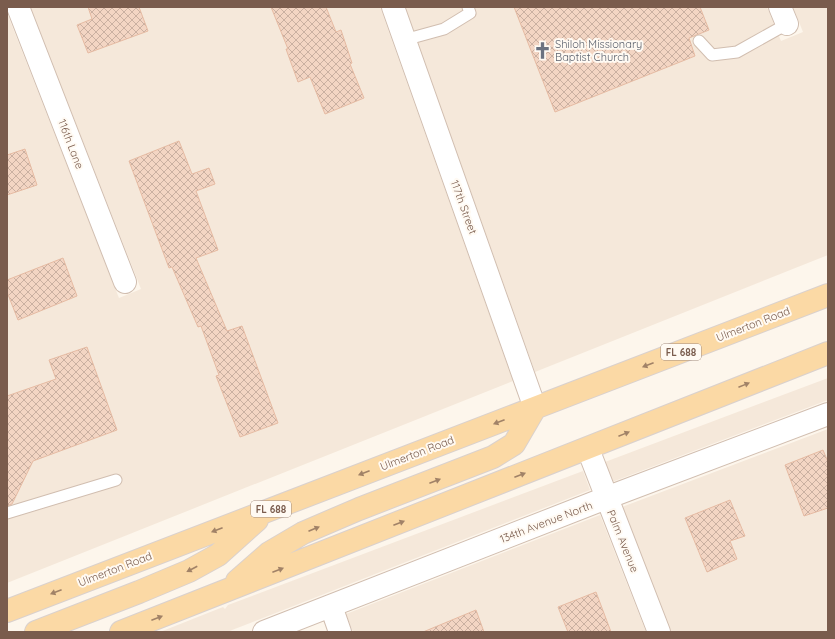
<svg xmlns="http://www.w3.org/2000/svg" width="835" height="639" font-family="Quicksand,sans-serif">
	<style>
		.residential { fill: #f5e8da }
		.building { fill: url(#building-cross-hatch); stroke: #e6bba3 }
		.lines { fill: none; stroke-linecap: round; stroke-linejoin: round }
		.service-casing { stroke: #d1beb0; stroke-width: 13 }
		.minor-casing { stroke: #d1beb0; stroke-width: 24 }
		.primary-casing { stroke: #dad1cd; stroke-width: 24 }
		.service { stroke: #fff; stroke-width: 11 }
		.minor { stroke: #fff; stroke-width: 22 }
		.primary { stroke: #fbd9a5; stroke-width: 22 }
		.oneway { fill: #a18267 }
		.labels { text-anchor: middle; stroke-width: 4; stroke-linejoin: round; paint-order: stroke }
		.shield { fill: #fffaf3; stroke: #a28b7f; stroke-width: 1 }
		.shield-label { font-size: 10px; font-weight: bold; fill: #7a5c4d }
		.worship-label { font-size: 11px; fill: #5b616d; stroke: #fffaf3; text-anchor: start }
		.street-label { font-size: 11px; fill: #7a5c4d; stroke: #fffaf3 }
	</style>
	<defs>
		<pattern id="building-cross-hatch" width="8" height="8" patternUnits="userSpaceOnUse"><rect width="8" height="8" fill="#f3d5c3"/><path d="M0 0l8 8M0 8l8-8" fill="none" stroke="#cab0a1"/></pattern>
	</defs>
	<rect width="100%" height="100%" fill="#fdf6ec"/>
	<path class="residential" d="M30,7H380L513,381L7,583V13L119,298L141,289Z
		M405,7H767L781,41L803,32L793,7H828V255L535,372Z
		M828,378V400L612,482L605,462Z
		M828,429V632H671L622,507Z
		M583,471L590,490L227,632H160L223,607L225,609L228,605Z
		M600,515L646,632H353L346,614Z"/>
	<path class="building" d="M88,7H139L148,31L88,53L77,25L92,19Z
		M271,7H326L336,32L341,30L352,63L350,64L364,98L325,114L310,77L298,82L286,49H288Z
		M514,7H700L709,30L689,38L695,56L555,112Z
		M179,141L192,174L209,168L215,184L196,191L218,250L196,258L227,331L242,326L278,423L240,437L216,376L219,375L201,326L198,327L172,267L169,268L129,161Z
		M25,149L37,185L7,195V155Z
		M63,258L77,296L18,320L7,292V280Z
		M87,347L117,430L33,461L12,504L7,506V396L56,379L49,360Z
		M823,450L828,462V508L804,516L785,465Z
		M730,500L745,536L730,541L737,559L707,572L685,518Z
		M596,592L611,632H568L558,607Z
		M476,610L484,632H423Z"/>
	<g class="lines">
		<defs>
			<path id="service" d="M404,40L444,29L470,13L468,7
				M699,41L712,55L737,52L787,24
				M7,513L116,480"/>
			<path id="minor" d="M18,7L125,282
				M393,7L535,408
				M780,7L787,24
				M588,449L659,632
				M331,606L340,632
				M264,632L606,498L828,414"/>
			<path id="primary" d="M237,581L269,553L303,533L359,509L493,457L514,444L535,408
				M7,611L828,295
				M36,632L139,592L189,571L218,555L257,520
				M121,632L828,353"/>
		</defs>
		<use href="#service" class="service-casing"/>
		<use href="#minor" class="minor-casing"/>
		<use href="#primary" class="primary-casing"/>
		<use href="#service" class="service"/>
		<use href="#minor" class="minor"/>
		<use href="#primary" class="primary"/>
	</g>
	<defs><path id="oneway-solid" d="M-6-.8H1V-3.2L6.5 0L1 3.2V.8H-6Z"/></defs>
	<g class="oneway">
		<use href="#oneway-solid" transform="translate(648 365) rotate(159)"/>
		<use href="#oneway-solid" transform="translate(744 385) rotate(-22)"/>
		<use href="#oneway-solid" transform="translate(499 422) rotate(159)"/>
		<use href="#oneway-solid" transform="translate(624 434) rotate(-22)"/>
		<use href="#oneway-solid" transform="translate(364 473) rotate(159)"/>
		<use href="#oneway-solid" transform="translate(520 475) rotate(-21)"/>
		<use href="#oneway-solid" transform="translate(435 481) rotate(-21)"/>
		<use href="#oneway-solid" transform="translate(399 523) rotate(-21)"/>
		<use href="#oneway-solid" transform="translate(314 529) rotate(-23)"/>
		<use href="#oneway-solid" transform="translate(217 530) rotate(159)"/>
		<use href="#oneway-solid" transform="translate(192 569) rotate(152)"/>
		<use href="#oneway-solid" transform="translate(278 570) rotate(-21)"/>
		<use href="#oneway-solid" transform="translate(56 592) rotate(159)"/>
		<use href="#oneway-solid" transform="translate(157 618) rotate(-21)"/>
	</g>
	<defs>
		<symbol id="church-bare" viewBox="-9 -9 18 18"><path d="M-1.2-6h2.4v3.5h3.3v2.4h-3.3V6h-2.4V-.1h-3.3v-2.4h3.3Z" fill="#6b7280" stroke="#fffaf3" stroke-width="2.5" paint-order="stroke"/></symbol>
	</defs>
	<g fill-rule="evenodd">
		<use href="#church-bare" x="530" y="38" width="25" height="25"/>
	</g>
	<g class="labels">
		<g class="shield">
			<rect x="661" y="344" width="40" height="16" rx="3"/>
			<rect x="251" y="501" width="40" height="16" rx="3"/>
		</g>
		<g class="shield-label">
			<text x="681" y="356">FL 688</text>
			<text x="271" y="513">FL 688</text>
		</g>
		<g class="worship-label">
			<text x="555" y="48">Shiloh Missionary<tspan x="555" dy="13">Baptist Church</tspan></text>
		</g>
		<g class="street-label">
			<text transform="translate(71 144) rotate(69)" y="4">116th Lane</text>
			<text transform="translate(464 207) rotate(70)" y="4">117th Street</text>
			<text transform="translate(753 324) rotate(-21)" y="4">Ulmerton Road</text>
			<text transform="translate(417 453) rotate(-21)" y="4">Ulmerton Road</text>
			<text transform="translate(546 522) rotate(-21)" y="4">134th Avenue North</text>
			<text transform="translate(623 541) rotate(68)" y="4">Palm Avenue</text>
			<text transform="translate(115 569) rotate(-21)" y="4">Ulmerton Road</text>
		</g>
	</g>
	<rect width="835" height="639" fill="none" stroke="#7a5c4d" stroke-width="16"/>
</svg>
